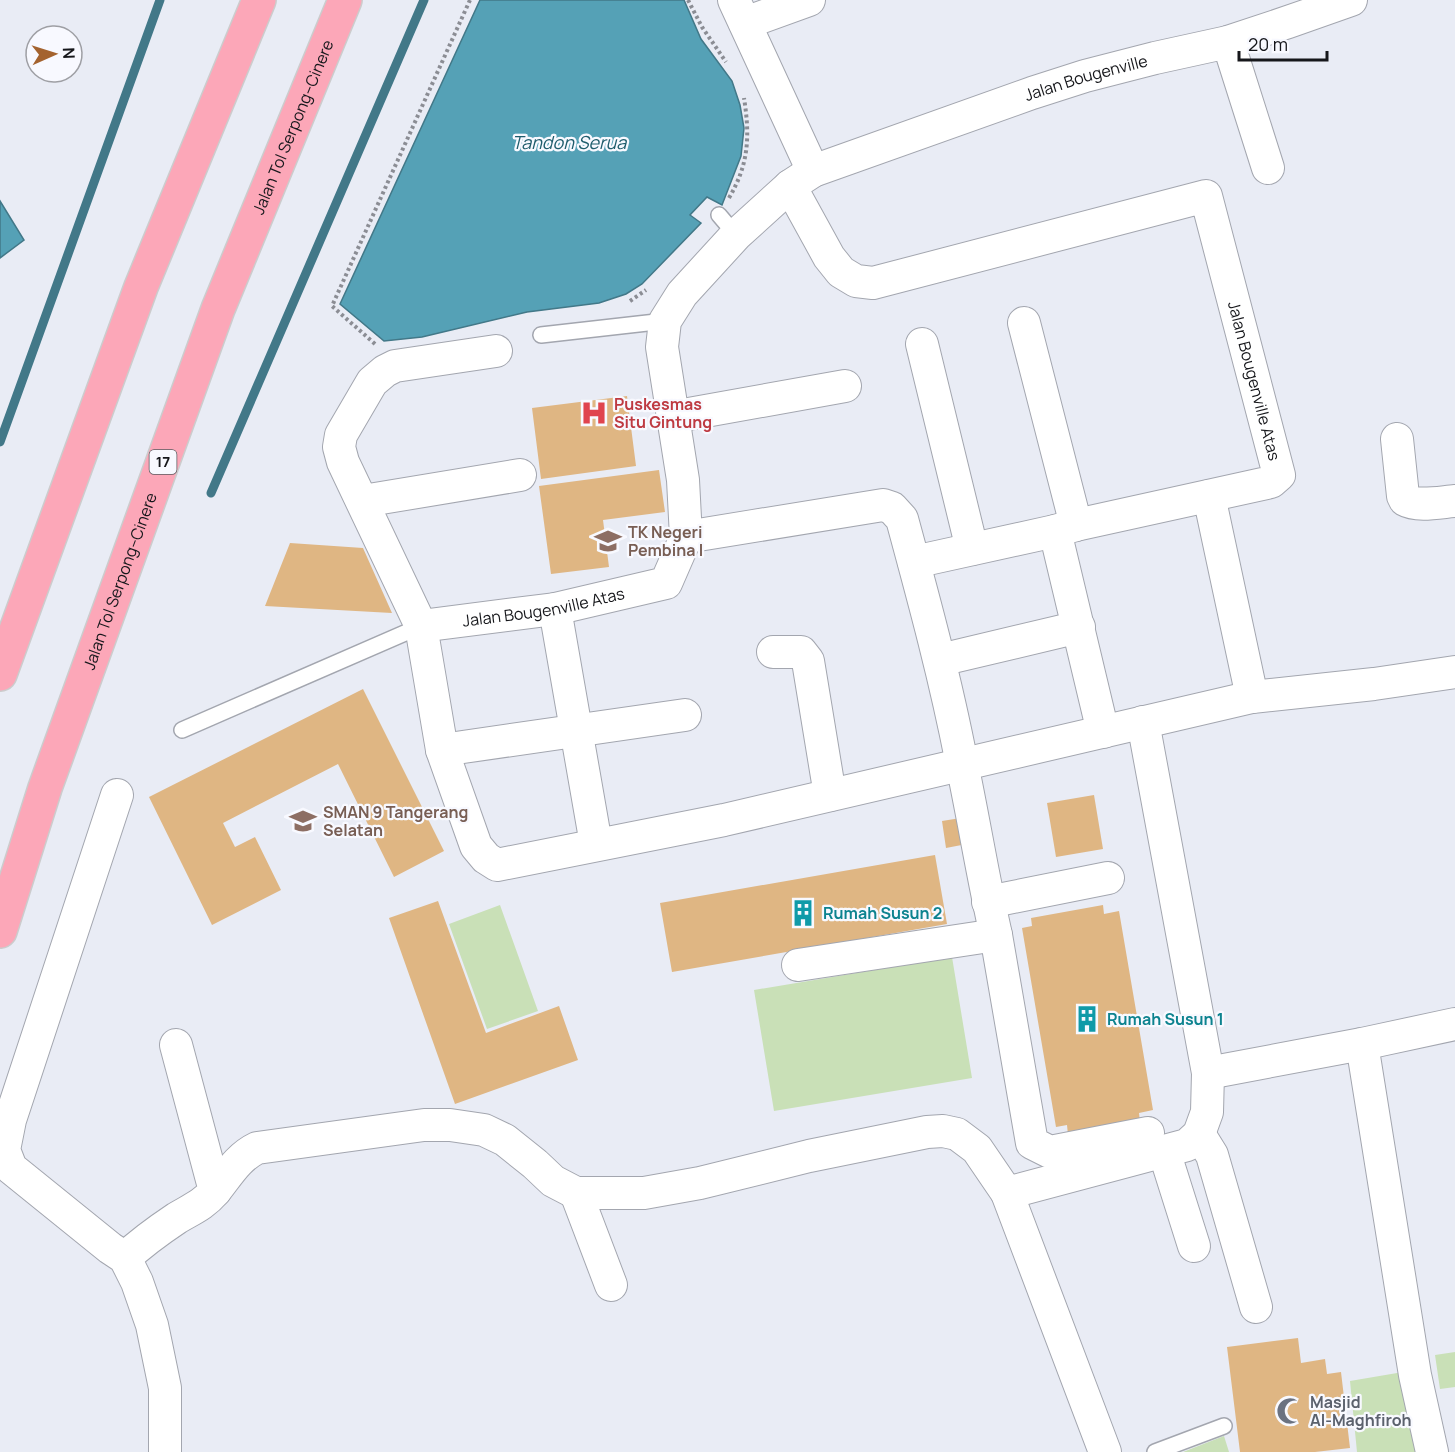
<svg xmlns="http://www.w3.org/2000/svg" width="1455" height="1452" font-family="Manrope,sans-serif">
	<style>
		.green { fill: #c9e0b7 }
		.water { fill: #55a1b6; stroke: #427888; stroke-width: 1.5 }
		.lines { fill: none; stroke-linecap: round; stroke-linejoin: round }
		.stream { stroke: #427888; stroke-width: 9 }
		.building { fill: #dfb683 }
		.service-casing { stroke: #a3a6af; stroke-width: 18 }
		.minor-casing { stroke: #a3a6af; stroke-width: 34 }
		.motorway-casing { stroke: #cccccd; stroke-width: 36 }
		.path { stroke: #8b8d94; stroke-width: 4; stroke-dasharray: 3 3; stroke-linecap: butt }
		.service { stroke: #fff; stroke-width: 15 }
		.minor { stroke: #fff; stroke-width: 32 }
		.motorway { stroke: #fca7b8; stroke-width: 33 }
		.labels { text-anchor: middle; stroke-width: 4.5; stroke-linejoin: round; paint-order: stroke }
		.shield { fill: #f8f9ff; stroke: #5a5b5f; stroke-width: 1.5 }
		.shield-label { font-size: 15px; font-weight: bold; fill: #16171b }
		.street-label { font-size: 16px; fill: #16171b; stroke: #f8f9ff }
		.health-label { font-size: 16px; font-weight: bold; fill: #be3a42; stroke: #f8f9ff; text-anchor: start }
		.education-label { font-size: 16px; font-weight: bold; fill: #785e54; stroke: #f8f9ff; text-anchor: start }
		.culture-label { font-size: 16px; font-weight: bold; fill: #0d838f; stroke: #f8f9ff; text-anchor: start }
		.worship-label { font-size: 16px; font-weight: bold; fill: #5b616d; stroke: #f8f9ff; text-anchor: start }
		.water-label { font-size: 18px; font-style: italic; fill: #1f5d6d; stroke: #f8f9ff }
	</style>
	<rect width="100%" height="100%" fill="#e9ecf5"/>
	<path class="green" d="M500,905L538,1011L487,1029L449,924Z
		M952,957L972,1078L774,1111L754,990Z
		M1455,1352V1387L1440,1389L1435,1355Z
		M1403,1372L1421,1452H1357L1350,1381Z
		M1224,1436L1229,1452H1183Z"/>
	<path class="water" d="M480,0H684L701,39L732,81L740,105L744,128L741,156L722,205L707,197L690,215L701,223L642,284L626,294L599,303L527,312L422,337L384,341L340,304Z
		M0,201L24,240L0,258Z"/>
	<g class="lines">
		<path class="stream" d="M0,442L160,0
			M211,493L424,0"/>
	</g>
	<path class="building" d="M627,396L636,466L541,479L532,408Z
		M659,470L665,512L603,520L609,567L551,574L539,486Z
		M290,543L363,548L392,613L265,606Z
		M363,689L444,851L394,877L338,764L223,823L235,847L255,837L281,890L212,925L149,797Z
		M1094,795L1103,849L1056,857L1047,803Z
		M967,817L972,843L946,848L942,821Z
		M935,855L947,924L672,972L660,903Z
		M438,901L486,1033L559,1006L578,1060L455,1104L389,918Z
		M1103,905L1104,914L1119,911L1153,1110L1139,1113L1140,1122L1068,1135L1067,1125L1056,1127L1022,928L1032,926L1031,918Z
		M1298,1338L1301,1363L1325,1359L1327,1374L1341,1372L1350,1448L1315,1452H1240L1227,1347Z"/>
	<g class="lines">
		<defs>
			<path id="service" d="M719,215L736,235
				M541,335L665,321
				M182,730L421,626
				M1155,1452L1224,1426"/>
			<g id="minor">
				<path d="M734,0L813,171"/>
				<path d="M745,23L809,0"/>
				<path d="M1228,42L1268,168"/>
				<path id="s1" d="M790,186L829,257L841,272L856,281L873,283L1206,196L1279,475L1271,482L1076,525L1055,531L914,562"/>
				<path d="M1024,323L1076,525"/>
				<path d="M922,344L972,549"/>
				<path d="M496,351L395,366L385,371L372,382L341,435L339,447L343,462L421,626L442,750L476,846L486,858L497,865L724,820L1252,697L1374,684L1455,672"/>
				<path d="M672,417L845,386"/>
				<path d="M1397,439L1403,496L1405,500C1417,507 1441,502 1455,501"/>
				<path d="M1209,496L1252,697"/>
				<path d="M363,501L520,475"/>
				<path d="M1055,531L1103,732"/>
				<path d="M686,537L883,505L892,508L902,519C924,600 946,681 962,764C974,821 983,878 996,935L1032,1143L1050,1152L1148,1133"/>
				<path d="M555,609L596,844"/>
				<path id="s2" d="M421,626L555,609L666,583L686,537L683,480L662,347L665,321L682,294L736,235L790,186L813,171L1032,93L1085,76L1155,58L1228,42L1288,22L1351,0"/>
				<path d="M773,652H801L808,661L830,795"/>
				<path d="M940,660L1079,627"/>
				<path d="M442,750L685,715"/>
				<path d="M117,795L10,1120L4,1150L11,1168L110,1248L125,1258L137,1282L152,1325L165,1388V1452"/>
				<path d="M988,902L1108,878"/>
				<path d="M798,965L996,935"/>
				<path d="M1362,1044L1415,1375L1432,1452"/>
				<path d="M1208,1073L1362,1044L1455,1024"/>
				<path d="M1199,1134L1212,1155L1256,1307"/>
				<path d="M1164,1151L1194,1246"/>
				<path d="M215,1191C228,1175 238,1157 257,1148L424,1125H450L484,1130L505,1140L535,1164L553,1181L576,1193H644L700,1183L809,1156L927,1132L943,1131L957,1134L977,1149L1007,1193L1105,1452"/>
				<path d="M576,1193L611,1285"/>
				<path d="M1007,1193L1187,1145L1199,1134L1207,1112L1208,1073L1143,722"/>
				<path d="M125,1258C141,1243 159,1230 177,1218C192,1209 203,1205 215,1191L176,1045"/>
			</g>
			<g id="motorway">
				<path d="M0,674L141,287L259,0"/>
				<path id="s3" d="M0,931L45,788L218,309L345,0"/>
			</g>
		</defs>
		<use href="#service" class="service-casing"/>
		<use href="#minor" class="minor-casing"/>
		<use href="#motorway" class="motorway-casing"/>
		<path class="path" d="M688,0L702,27L726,62
			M729,198C749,164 750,136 744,98
			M630,301L646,290
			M375,344L332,306L470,0"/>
		<use href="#service" class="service"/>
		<use href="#minor" class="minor"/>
		<use href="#motorway" class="motorway"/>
	</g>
	<defs>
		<symbol id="hospital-bare" viewBox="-9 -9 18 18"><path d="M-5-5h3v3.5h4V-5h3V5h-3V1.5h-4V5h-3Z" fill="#e0444e" stroke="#f8f9ff" stroke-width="2.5" paint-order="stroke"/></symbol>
		<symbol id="school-bare" viewBox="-9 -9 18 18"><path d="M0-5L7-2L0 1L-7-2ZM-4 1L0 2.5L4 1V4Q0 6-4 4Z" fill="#8d6e63" stroke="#f8f9ff" stroke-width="2.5" paint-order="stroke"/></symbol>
		<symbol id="building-bare" viewBox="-9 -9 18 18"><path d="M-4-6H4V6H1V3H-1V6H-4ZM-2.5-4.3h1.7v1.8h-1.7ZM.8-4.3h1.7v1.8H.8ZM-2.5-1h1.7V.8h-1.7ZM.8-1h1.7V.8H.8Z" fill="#0f9aa8" stroke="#f8f9ff" stroke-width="2.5" paint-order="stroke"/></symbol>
		<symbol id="mosque-bare" viewBox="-9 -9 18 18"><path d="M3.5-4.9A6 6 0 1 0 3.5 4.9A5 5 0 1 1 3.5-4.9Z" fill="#6b7280" stroke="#f8f9ff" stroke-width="2.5" paint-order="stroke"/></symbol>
	</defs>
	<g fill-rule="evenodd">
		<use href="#hospital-bare" x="575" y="394" width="38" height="38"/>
		<use href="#school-bare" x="589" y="522" width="38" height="38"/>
		<use href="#school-bare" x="284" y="802" width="38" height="38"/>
		<use href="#building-bare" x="784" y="894" width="38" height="38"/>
		<use href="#building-bare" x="1068" y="1000" width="38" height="38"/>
		<use href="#mosque-bare" x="1271" y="1392" width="38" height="38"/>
	</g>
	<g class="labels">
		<rect class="shield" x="149.5" y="450" width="27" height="24" rx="4.5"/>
		<g class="shield-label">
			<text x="163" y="467">17</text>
		</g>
		<g class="street-label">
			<text dy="6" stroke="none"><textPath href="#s2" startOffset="1018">Jalan Bougenville</textPath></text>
			<text dy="6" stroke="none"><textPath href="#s3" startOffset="856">Jalan Tol Serpong–Cinere</textPath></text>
			<text dy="6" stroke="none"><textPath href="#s1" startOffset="670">Jalan Bougenville Atas</textPath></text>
			<text dy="6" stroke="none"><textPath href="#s3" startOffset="370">Jalan Tol Serpong–Cinere</textPath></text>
			<text dy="6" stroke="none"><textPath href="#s2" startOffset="124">Jalan Bougenville Atas</textPath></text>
		</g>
		<g class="health-label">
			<text x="614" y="410">Puskesmas<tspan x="614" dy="18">Situ Gintung</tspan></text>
		</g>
		<g class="education-label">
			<text x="628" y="538">TK Negeri<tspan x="628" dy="18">Pembina I</tspan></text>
			<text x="323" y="818">SMAN 9 Tangerang<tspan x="323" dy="18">Selatan</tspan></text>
		</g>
		<g class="culture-label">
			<text x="823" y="919">Rumah Susun 2</text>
			<text x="1107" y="1025">Rumah Susun 1</text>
		</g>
		<g class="worship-label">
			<text x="1310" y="1408">Masjid<tspan x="1310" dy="18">Al-Maghfiroh</tspan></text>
		</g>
		<g class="water-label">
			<text x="569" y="149">Tandon Serua</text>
		</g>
	</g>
	<g transform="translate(54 54) rotate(87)"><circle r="28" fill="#f8f9ff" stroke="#9e9fa4" stroke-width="1.5"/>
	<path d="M0-4.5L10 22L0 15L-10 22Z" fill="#a4632f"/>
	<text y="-9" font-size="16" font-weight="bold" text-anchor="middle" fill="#16171b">N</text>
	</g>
	<path d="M1239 51v9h88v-9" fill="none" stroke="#16171b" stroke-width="3"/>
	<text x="1248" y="51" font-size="18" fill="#16171b" stroke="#f8f9ff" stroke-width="4.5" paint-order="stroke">20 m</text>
</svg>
